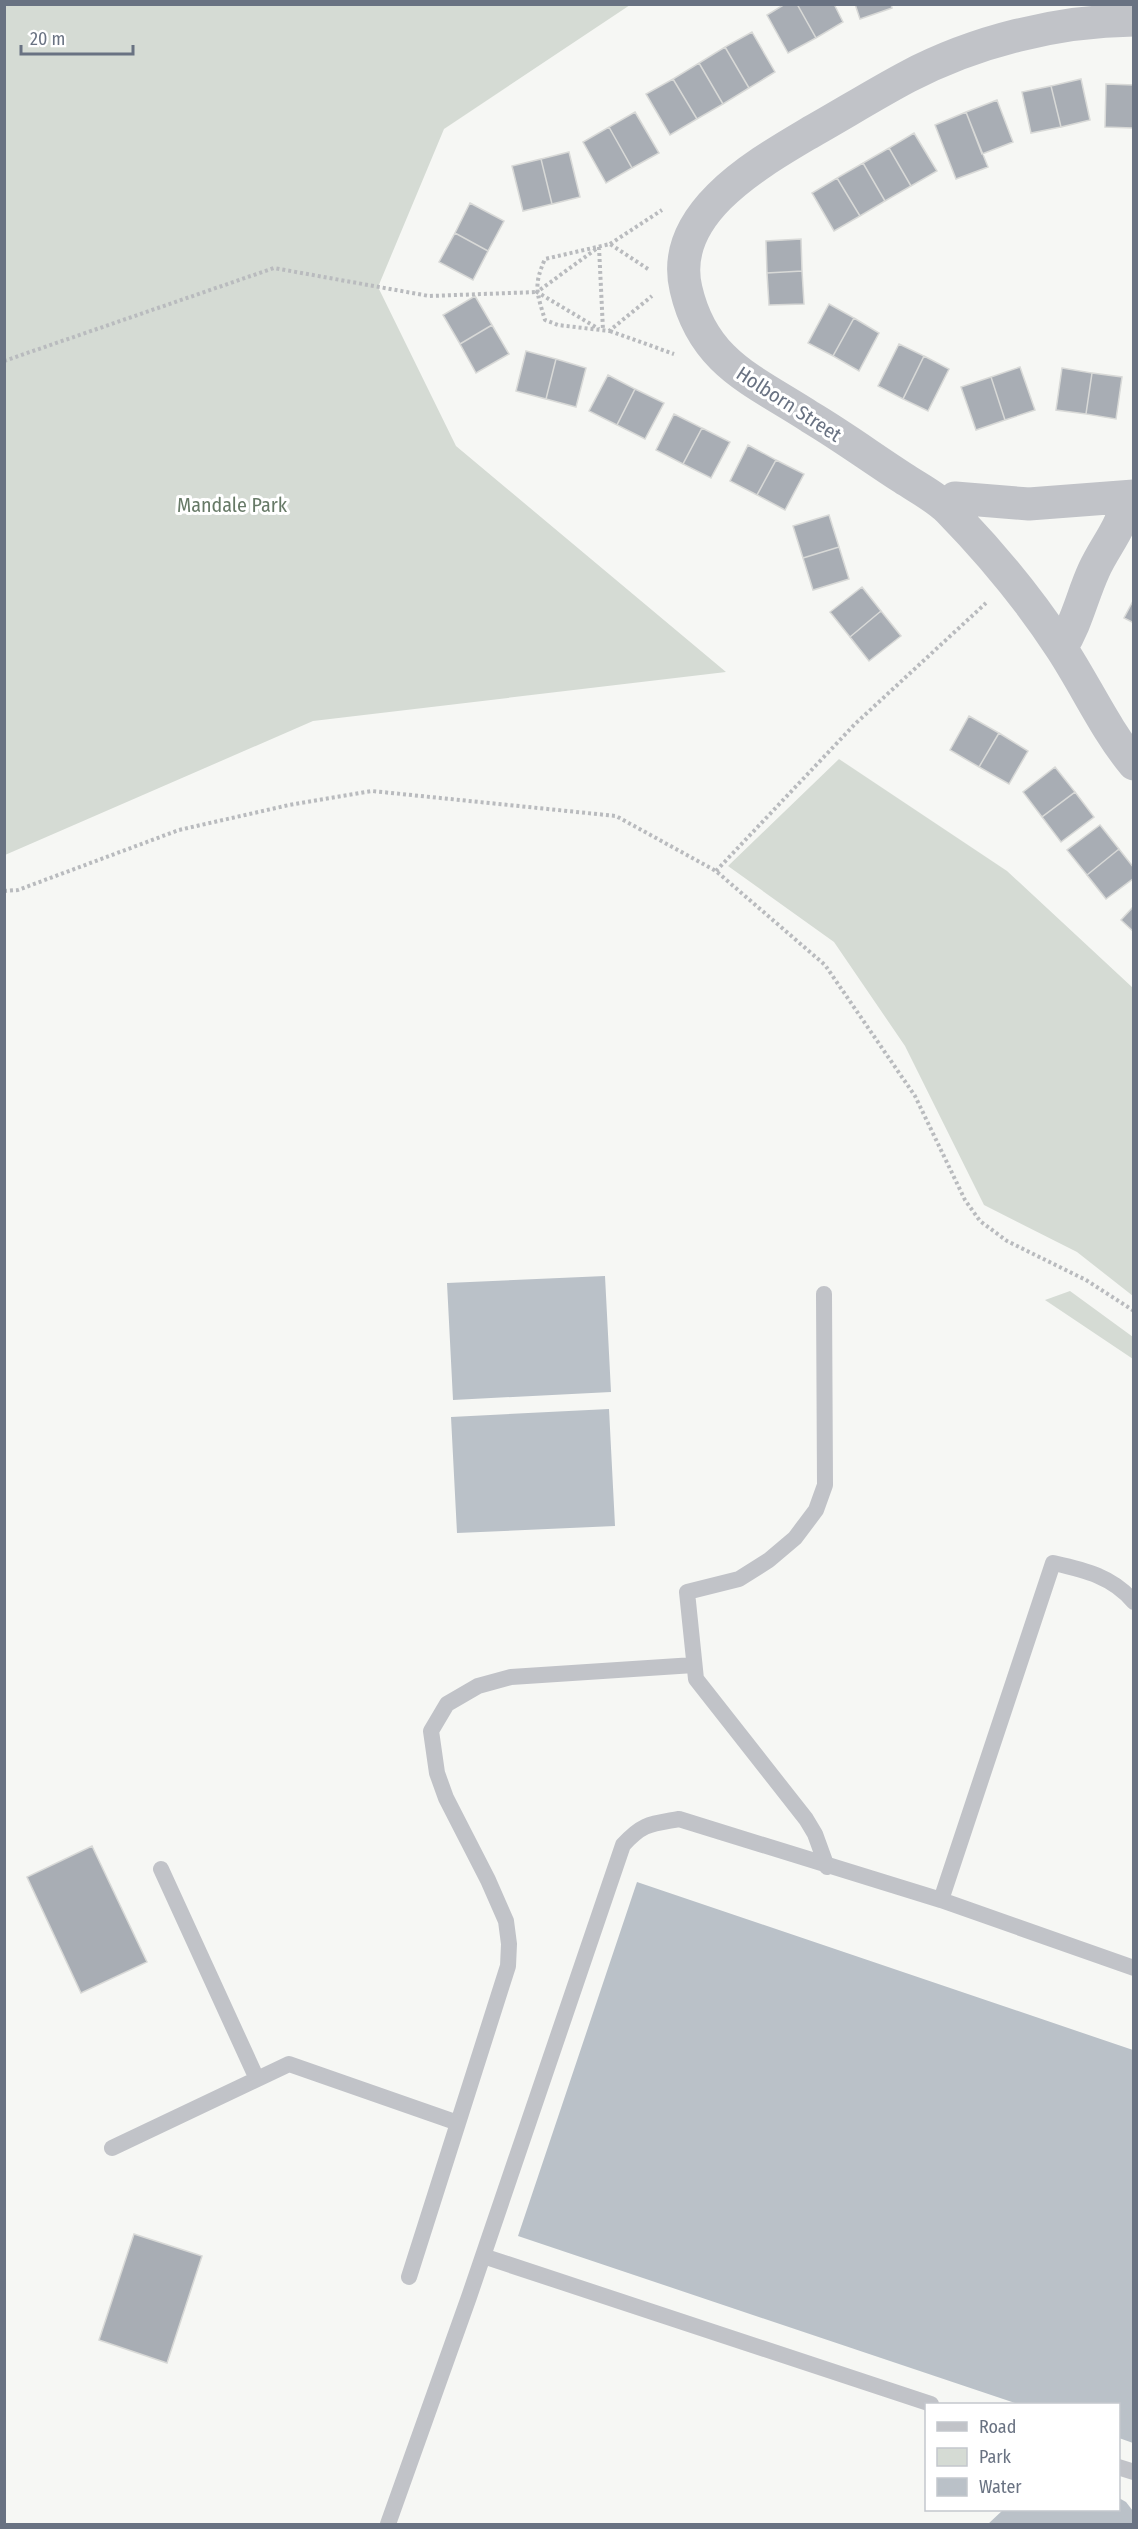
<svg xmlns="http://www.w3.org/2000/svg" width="1138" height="2529" font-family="'Fira Sans Condensed',sans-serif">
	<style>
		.green { fill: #d5dbd4 }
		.water { fill: #bac1c8 }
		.building { fill: #a8adb4; stroke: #d8d9d7; stroke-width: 1.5 }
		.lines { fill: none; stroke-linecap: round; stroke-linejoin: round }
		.path { stroke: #b9bbbe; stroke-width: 4; stroke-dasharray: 3 3; stroke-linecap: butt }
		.service { stroke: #c1c3c8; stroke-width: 16 }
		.minor { stroke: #c1c3c8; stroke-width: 33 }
		.labels { text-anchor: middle; stroke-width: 6; stroke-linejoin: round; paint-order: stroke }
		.street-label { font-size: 20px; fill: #697282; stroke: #fff }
		.park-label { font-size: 20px; fill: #677a67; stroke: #fff }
	</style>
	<rect width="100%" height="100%" fill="#f6f7f4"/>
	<path class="green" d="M5,4L630,5L444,129L378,287L456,446L726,672L313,721L5,855Z
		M839,759L1007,871L1133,988V1296L1077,1252L984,1205L905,1046L834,942L728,866Z
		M1070,1291L1133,1337V1359L1045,1300Z"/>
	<path class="water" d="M605,1276L611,1392L453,1400L447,1283Z
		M609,1409L615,1526L457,1533L451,1417Z
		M637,1882L1133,2050V2443L1119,2438L1118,2404H1018L518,2236Z
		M1119,2498L1126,2502L1133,2511V2524H988L1003,2510H1118Z"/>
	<path class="building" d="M785,4H797L816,38L788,53L767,15Z
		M797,4H834L843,22L816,38Z
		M855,4H891L892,8L860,19Z
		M752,32L775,72L749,88L725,47Z
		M725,47L749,88L723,104L699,63Z
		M699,63L723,104L697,119L673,79Z
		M673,79L697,119L670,135L646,94Z
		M1081,79L1090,120L1061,127L1051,86Z
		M1106,84L1134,85L1133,128L1105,127Z
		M1051,86L1061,127L1031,133L1022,92Z
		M997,100L1013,142L982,154L966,112Z
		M635,112L659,153L632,168L609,127Z
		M966,112L988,167L956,179L935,125Z
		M609,127L632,168L606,183L583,142Z
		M914,133L937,171L911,186L889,148Z
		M889,148L911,186L885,201L863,163Z
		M569,152L580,197L552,204L541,159Z
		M541,159L552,204L523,211L512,166Z
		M863,163L885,201L860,216L837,178Z
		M837,178L860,216L834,231L812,193Z
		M470,203L504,221L488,251L455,233Z
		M455,233L488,251L473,280L439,262Z
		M801,239L802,271L767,273L766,241Z
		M802,271L804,304L769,305L767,273Z
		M475,296L492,325L460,344L443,315Z
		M829,304L854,318L833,356L808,343Z
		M854,318L879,333L859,371L833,356Z
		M492,325L509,354L476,373L460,344Z
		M899,344L924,356L903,399L878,386Z
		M526,351L556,359L546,399L516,391Z
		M924,356L949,369L928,411L903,399Z
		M556,359L586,368L576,407L546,399Z
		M1020,367L1035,410L1005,420L991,377Z
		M1062,368L1092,373L1086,414L1056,410Z
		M1092,373L1122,377L1116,419L1086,414Z
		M608,375L635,389L617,425L589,411Z
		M991,377L1005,420L976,430L961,387Z
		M635,389L664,403L645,439L617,425Z
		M674,414L702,428L683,464L656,450Z
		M702,428L730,442L711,478L683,464Z
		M748,445L776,460L757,495L730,481Z
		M776,460L804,474L785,510L757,495Z
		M829,515L839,547L803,558L793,526Z
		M839,547L849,579L813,590L803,558Z
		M862,587L881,611L850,637L830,612Z
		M1134,599V623L1124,618Z
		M881,611L901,636L869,661L850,637Z
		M969,716L999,733L979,767L950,750Z
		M999,733L1028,751L1009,784L979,767Z
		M1055,767L1075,792L1042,817L1023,792Z
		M1075,792L1094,817L1061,842L1042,817Z
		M1100,825L1119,849L1087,875L1067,850Z
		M1119,849L1134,868V878L1106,899L1087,875Z
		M1134,906V932L1121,920Z
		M92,1846L147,1962L81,1993L27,1877Z
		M134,2234L202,2256L167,2363L99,2340Z"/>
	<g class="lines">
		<path class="path" d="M610,244L662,210
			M599,247L603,330
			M596,249L537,292L599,329
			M648,269L610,244L545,259C533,286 537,293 545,320L558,325L609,331L652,296
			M610,331L674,354
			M4,361L274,268L429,296L537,292
			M716,871L855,724L986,603
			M4,891L18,890L179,830L289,805L372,791L616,816L716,871L825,965L915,1096L965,1200L980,1221L1007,1241L1086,1280L1134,1311"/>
		<path class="service" d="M824,1294L825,1485L816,1510L795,1538L769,1560L739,1579L687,1592L696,1679L806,1819L815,1834L827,1867
			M161,1869L257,2079
			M941,1900L1134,1968
			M112,2148L289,2064L458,2123
			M483,2256L931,2404
			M409,2277L508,1966L509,1944L506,1921L488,1880L446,1798L437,1773L431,1731L447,1704L478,1686L511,1677L694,1665
			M1118,2467L1134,2472
			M388,2524L469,2297L623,1845C643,1823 651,1824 679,1819L941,1900L1053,1563C1084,1570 1112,1576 1134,1602"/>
		<path class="minor" d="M1134,20C1057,21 975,41 907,77C875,94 843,114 811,132C757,164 668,214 686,289C703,363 753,380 810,417C842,436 872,458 903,478C918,488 936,497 949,510C990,552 1029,599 1061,648C1086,686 1105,729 1134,764
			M946,506L955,498L1029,504L1134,496
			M1061,648C1077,623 1082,596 1094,570C1105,545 1125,525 1126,498"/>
	</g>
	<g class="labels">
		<g class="street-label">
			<text transform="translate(789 404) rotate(33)" y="7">Holborn Street</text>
		</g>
		<g class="park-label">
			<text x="232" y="512">Mandale Park</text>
		</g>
	</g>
	<rect width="1138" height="2529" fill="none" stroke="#697282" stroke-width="12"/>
	<rect x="925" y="2403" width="195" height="108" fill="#ffffff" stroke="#c3c7cd" stroke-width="1.5"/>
	<rect x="937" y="2422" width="30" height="9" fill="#c1c3c8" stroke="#c3c7cd" stroke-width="1.5"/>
	<text x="979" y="2433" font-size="18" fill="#697282">Road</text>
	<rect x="937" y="2448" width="30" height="18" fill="#d5dbd4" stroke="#c3c7cd" stroke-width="1.5"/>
	<text x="979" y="2463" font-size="18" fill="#697282">Park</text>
	<rect x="937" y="2478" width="30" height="18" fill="#bac1c8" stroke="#c3c7cd" stroke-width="1.5"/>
	<text x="979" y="2493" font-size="18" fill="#697282">Water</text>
	<path d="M21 45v9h112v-9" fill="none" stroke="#697282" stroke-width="3"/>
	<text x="30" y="45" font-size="18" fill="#697282" stroke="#ffffff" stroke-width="4.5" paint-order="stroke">20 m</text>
</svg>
